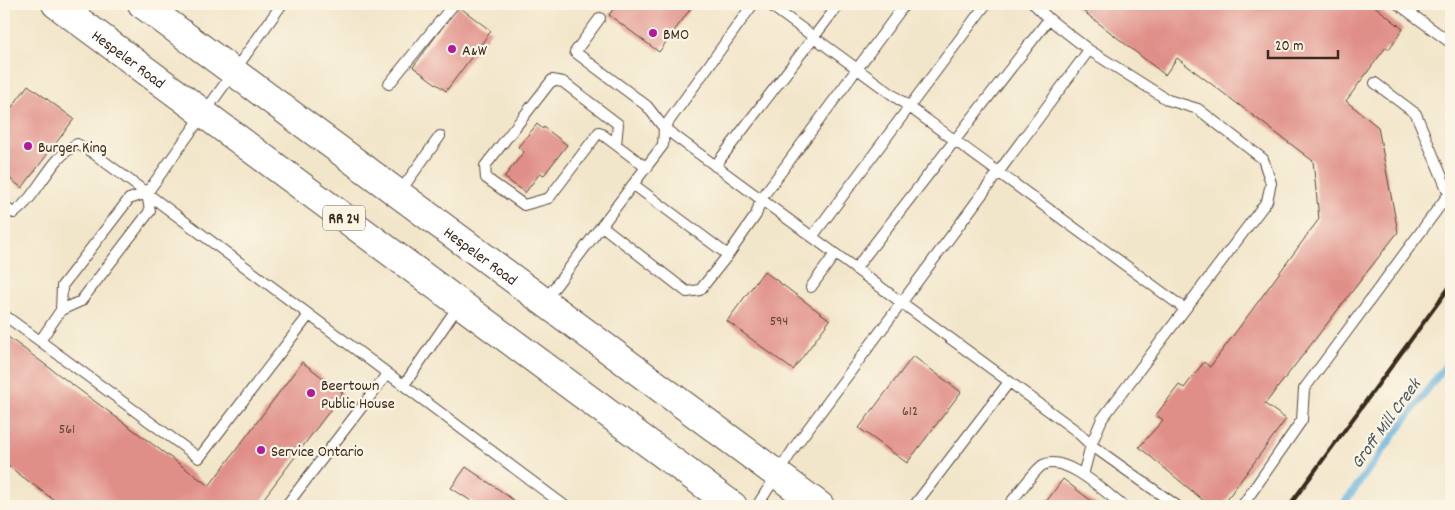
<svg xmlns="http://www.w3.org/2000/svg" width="1455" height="510" font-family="Dekko,sans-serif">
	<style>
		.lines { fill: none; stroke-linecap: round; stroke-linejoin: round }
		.stream { stroke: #67b3e0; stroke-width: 7 }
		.building { fill: #e08f88 }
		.lane-casing { stroke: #564638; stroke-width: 12 }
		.primary-casing { stroke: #564638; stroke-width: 30 }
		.lane { stroke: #fff; stroke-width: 10 }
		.primary { stroke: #fff; stroke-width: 28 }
		.rail { stroke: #3b2a1e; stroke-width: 4 }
		.poi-dot { fill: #b5179e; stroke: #fcf5e5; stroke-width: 2 }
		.labels { text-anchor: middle; stroke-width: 4.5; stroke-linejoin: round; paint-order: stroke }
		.number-label { font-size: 14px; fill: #644338 }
		.shield { fill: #fcf5e5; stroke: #75675a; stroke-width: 1 }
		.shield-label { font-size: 15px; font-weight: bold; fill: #3b2a1e }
		.poi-label { font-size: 16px; fill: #3b2a1e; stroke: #fcf5e5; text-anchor: start }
		.street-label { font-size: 16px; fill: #3b2a1e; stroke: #fcf5e5 }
		.water-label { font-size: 18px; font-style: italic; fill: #4a5a62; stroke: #fcf5e5 }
	</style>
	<rect width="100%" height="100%" fill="#fcf5e5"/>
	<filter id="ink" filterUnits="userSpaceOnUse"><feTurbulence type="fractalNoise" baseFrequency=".02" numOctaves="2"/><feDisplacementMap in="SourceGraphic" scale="10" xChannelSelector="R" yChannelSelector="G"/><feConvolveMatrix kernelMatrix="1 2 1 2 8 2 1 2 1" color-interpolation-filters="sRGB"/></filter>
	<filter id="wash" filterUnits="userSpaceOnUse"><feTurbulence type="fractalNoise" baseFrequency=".0096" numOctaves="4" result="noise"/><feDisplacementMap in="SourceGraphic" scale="20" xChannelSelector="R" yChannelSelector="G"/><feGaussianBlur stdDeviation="1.12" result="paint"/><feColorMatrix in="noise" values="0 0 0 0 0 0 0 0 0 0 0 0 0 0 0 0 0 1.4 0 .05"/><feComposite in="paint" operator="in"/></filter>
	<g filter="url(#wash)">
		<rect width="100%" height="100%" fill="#f2e6ca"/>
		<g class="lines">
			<path class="stream" d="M1342,506L1451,358"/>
		</g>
		<g id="blocks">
			<path class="building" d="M617,4H694L659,52L609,15Z
				M1074,4H1372L1403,29L1389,49L1386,47L1346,101L1378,127L1398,232L1265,404L1286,419L1222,506H1210L1139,447L1163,420L1156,415L1179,385L1184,388L1204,362L1210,367L1319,219L1313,161L1177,58L1165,75Z
				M458,6L491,31L446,91L413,67Z
				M28,85L74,119L22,188L4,174V118Z
				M537,124L543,129L544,127L567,145L544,175L540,173L525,193L504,177L524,152L518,147Z
				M764,271L830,320L793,370L727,321Z
				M4,334L209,486L302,362L343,393L258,506H62L4,463Z
				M913,356L961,392L907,463L859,428Z
				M466,467L501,491L521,506H479L451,488Z
				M1063,479L1098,506H1043Z"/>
		</g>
	</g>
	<g filter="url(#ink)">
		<use href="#blocks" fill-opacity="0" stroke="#564638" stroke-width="1"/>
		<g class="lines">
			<defs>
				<path id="lane" d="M1034,4L1049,19L1089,50L1168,100L1198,109L1263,159L1271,183L1267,201L1102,419L1091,445L1083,475
					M1398,4L1451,43
					M770,5L1185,309
					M600,18L575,52L647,106L664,128L1075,430L1091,445L1177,506
					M1375,83L1416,114L1449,194
					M389,84L454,4
					M616,144L618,124L563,82L552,80L485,166L486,178L524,205L549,198L599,132L647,168
					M715,166L839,4
					M634,185L728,255
					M399,193L440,136
					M4,207L14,213C39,195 49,159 77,144L89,150L565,506
					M602,226L687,292L700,290L728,255L756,215L761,199L905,4
					M812,237L986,4
					M855,269L1049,19
					M811,287L835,254
					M545,300L663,145L664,128L753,4
					M61,310L62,286L129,199L147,193L282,4
					M4,315L40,341L61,310L81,301L150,211L147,193
					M40,341L199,458L309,315
					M404,385L459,305
					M286,506L387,374
					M757,506L796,445L1089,50
					M914,506L1009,382
					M1008,506C1015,498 1036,468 1043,465C1066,454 1106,493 1123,506
					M1242,506L1302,420L1304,389L1451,191"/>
				<g id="primary">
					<path id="s1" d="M56,4L733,506"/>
					<path id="s2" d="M142,4L820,506"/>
				</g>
			</defs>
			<use href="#lane" class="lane-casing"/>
			<use href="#primary" class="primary-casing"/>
			<use href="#lane" class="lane"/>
			<use href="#primary" class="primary"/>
			<path class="rail" d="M1289,506L1451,285"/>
		</g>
	</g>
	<g class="poi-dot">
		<circle cx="653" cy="33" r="5"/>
		<circle cx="452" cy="49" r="5"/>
		<circle cx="28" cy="146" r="5"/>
		<circle cx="311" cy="393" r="5"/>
		<circle cx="261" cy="450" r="5"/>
	</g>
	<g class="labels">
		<g class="number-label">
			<text x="779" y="325">594</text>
			<text x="910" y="415">612</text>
			<text x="67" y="433">561</text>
		</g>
		<rect class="shield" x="323" y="205.5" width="42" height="25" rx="4"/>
		<g class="shield-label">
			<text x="344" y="223">RR 24</text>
		</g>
		<g class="poi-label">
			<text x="663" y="39">BMO</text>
			<text x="462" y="55">A&amp;W</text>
			<text x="38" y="152">Burger King</text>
			<text x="321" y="390">Beertown<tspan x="321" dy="18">Public House</tspan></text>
			<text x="271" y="456">Service Ontario</text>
		</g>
		<g class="street-label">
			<text dy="6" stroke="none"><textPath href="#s1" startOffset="91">Hespeler Road</textPath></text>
			<text dy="6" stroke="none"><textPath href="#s2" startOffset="422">Hespeler Road</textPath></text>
		</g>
		<g class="water-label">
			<text transform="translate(1385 423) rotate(-54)" y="6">Groff Mill Creek</text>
		</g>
	</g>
	<rect width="1455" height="510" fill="none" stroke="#fcf5e5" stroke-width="20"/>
	<path d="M1268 50v8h70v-8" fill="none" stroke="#3b2a1e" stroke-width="2.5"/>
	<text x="1275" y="50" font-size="15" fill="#3b2a1e" stroke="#fcf5e5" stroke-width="4" paint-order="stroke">20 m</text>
</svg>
